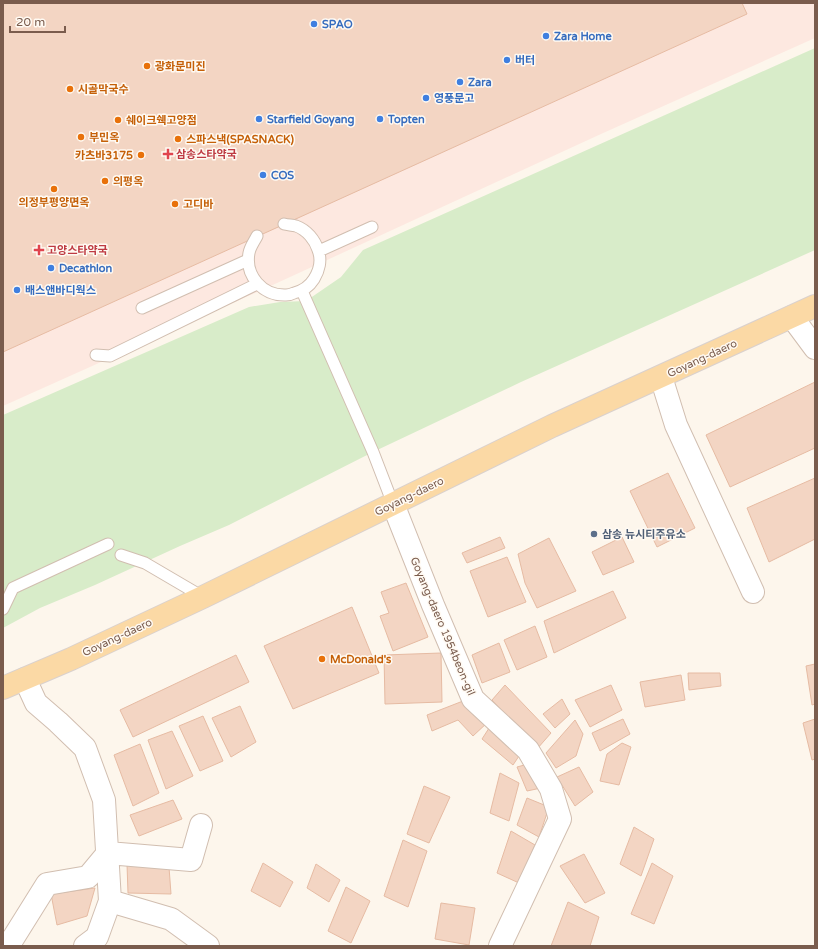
<svg xmlns="http://www.w3.org/2000/svg" width="818" height="949" font-family="'Varela Round','Noto Sans KR',sans-serif">
	<style>
		.commercial { fill: #fde8e0 }
		.green { fill: #d8ecc9 }
		.building { fill: #f3d5c3; stroke: #e6bba3 }
		.lines { fill: none; stroke-linecap: round; stroke-linejoin: round }
		.service-casing { stroke: #d1beb0; stroke-width: 13 }
		.minor-casing { stroke: #d1beb0; stroke-width: 24 }
		.primary-casing { stroke: #dad1cd; stroke-width: 24 }
		.service { stroke: #fff; stroke-width: 11 }
		.minor { stroke: #fff; stroke-width: 22 }
		.primary { stroke: #fbd9a5; stroke-width: 22 }
		.shop-dot { fill: #3f7fe0; stroke: #fffaf3; stroke-width: 1.5 }
		.food-dot { fill: #e8710a; stroke: #fffaf3; stroke-width: 1.5 }
		.health-dot { fill: #e0444e; stroke: #fffaf3; stroke-width: 1.5 }
		.service-dot { fill: #5c6f8a; stroke: #fffaf3; stroke-width: 1.5 }
		.labels { text-anchor: middle; stroke-width: 3; stroke-linejoin: round; paint-order: stroke }
		.shop-label { font-size: 11px; font-weight: bold; fill: #366cbe; stroke: #fffaf3; text-anchor: start }
		.food-label { font-size: 11px; font-weight: bold; fill: #c56008; stroke: #fffaf3; text-anchor: start }
		.health-label { font-size: 11px; font-weight: bold; fill: #be3a42; stroke: #fffaf3; text-anchor: start }
		.street-label { font-size: 11px; fill: #7a5c4d; stroke: #fffaf3 }
		.service-label { font-size: 11px; font-weight: bold; fill: #4e5e75; stroke: #fffaf3; text-anchor: start }
	</style>
	<rect width="100%" height="100%" fill="#fdf6ec"/>
	<path class="commercial" d="M3,3H815V38L601,134L264,289L3,406Z"/>
	<path class="green" d="M815,48V250L521,382L373,452L229,525L180,546L95,585L40,608L3,628V415L249,307L280,302L306,301L341,277L363,250Z"/>
	<path class="building" d="M3,3H742L747,14L3,352Z
		M815,382V448L730,487L706,435Z
		M668,473L695,528L657,547L630,491Z
		M815,478V539L769,562L747,508Z
		M500,537L505,548L467,563L462,553Z
		M622,537L634,562L603,575L592,552Z
		M549,538L576,591L537,608L525,583L518,554Z
		M507,557L526,602L488,617L470,571Z
		M406,583L428,637L393,651L380,616L389,613L381,592Z
		M613,591L626,618L554,653L544,621Z
		M352,607L379,673L293,709L264,646Z
		M535,626L547,657L517,670L504,640Z
		M499,643L510,672L482,683L472,655Z
		M441,653L442,702L385,704L384,655Z
		M236,655L249,682L133,737L120,710Z
		M815,664V704L812,705L806,666Z
		M688,673H720L721,686L689,690Z
		M681,675L685,700L645,707L640,682Z
		M505,685L551,733L537,749L492,700Z
		M611,685L622,710L590,727L575,700Z
		M562,699L570,714L555,728L543,714Z
		M463,701L488,722L473,736L458,720L432,731L427,715Z
		M240,706L256,742L231,757L212,718Z
		M203,716L223,761L200,771L179,726Z
		M623,719L630,734L600,751L592,733Z
		M815,719V759L812,760L803,723Z
		M575,720L583,734L576,756L556,768L546,753Z
		M491,725L521,753L513,765L482,739Z
		M172,731L193,776L166,789L148,740Z
		M622,743L631,747L619,785L600,781L607,754Z
		M140,744L159,793L133,806L114,755Z
		M528,764L541,788L527,791L517,767Z
		M579,767L593,792L575,806L557,777Z
		M500,773L519,783L509,821L490,813Z
		M424,786L450,797L429,843L407,834Z
		M527,798L549,807L539,837L517,825Z
		M173,800L182,819L139,836L130,815Z
		M634,827L654,839L641,876L620,864Z
		M511,831L535,845L519,883L497,873Z
		M403,840L427,851L408,907L384,896Z
		M584,854L605,893L585,903L560,866Z
		M263,863L293,882L280,907L251,891Z
		M652,863L673,876L654,924L631,914Z
		M127,864L169,867L171,894L128,893Z
		M316,864L340,880L329,902L307,888Z
		M346,887L370,901L351,943L328,931Z
		M95,888L87,916L57,925L51,894Z
		M568,902L599,917L590,946H551Z
		M441,903L475,908L469,945L435,939Z"/>
	<g class="lines">
		<defs>
			<path id="service" d="M257,236C254,242 250,247 249,253C245,275 262,296 286,295C288,295 292,294 294,293C303,291 309,287 314,279C319,271 322,260 318,250C315,240 307,230 296,226C292,225 288,225 284,224
				M319,251L372,227
				M302,291L373,452L393,504
				M142,308L248,260
				M96,355L110,356L257,284
				M121,555L145,563L203,597
				M3,609L13,588L108,544"/>
			<path id="minor" d="M792,317L815,348
				M661,377L676,425L753,592
				M393,504L433,605L473,699L528,750L551,789L560,819L500,946
				M25,679L36,703L58,722L85,748L104,800L110,901L97,937L85,946
				M110,901L171,919L208,946
				M3,944L12,940L47,884L88,877L108,853L191,860L201,825"/>
			<path id="primary" d="M3,688L71,659L203,597L552,426L815,306"/>
		</defs>
		<use href="#service" class="service-casing"/>
		<use href="#minor" class="minor-casing"/>
		<use href="#primary" class="primary-casing"/>
		<use href="#service" class="service"/>
		<use href="#minor" class="minor"/>
		<use href="#primary" class="primary"/>
	</g>
	<g class="shop-dot">
		<circle cx="314" cy="24" r="4"/>
		<circle cx="546" cy="36" r="4"/>
		<circle cx="507" cy="60" r="4"/>
		<circle cx="460" cy="82" r="4"/>
		<circle cx="426" cy="98" r="4"/>
		<circle cx="259" cy="119" r="4"/>
		<circle cx="380" cy="119" r="4"/>
		<circle cx="263" cy="175" r="4"/>
		<circle cx="51" cy="268" r="4"/>
		<circle cx="17" cy="290" r="4"/>
	</g>
	<g class="food-dot">
		<circle cx="147" cy="66" r="4"/>
		<circle cx="70" cy="89" r="4"/>
		<circle cx="118" cy="120" r="4"/>
		<circle cx="81" cy="137" r="4"/>
		<circle cx="178" cy="139" r="4"/>
		<circle cx="141" cy="155" r="4"/>
		<circle cx="105" cy="181" r="4"/>
		<circle cx="54" cy="189" r="4"/>
		<circle cx="175" cy="204" r="4"/>
		<circle cx="322" cy="659" r="4"/>
	</g>
	<g class="health-dot">
		<path d="M166 148h4v4h4v4h-4v4h-4v-4h-4v-4h4z"/>
		<path d="M37 244h4v4h4v4h-4v4h-4v-4h-4v-4h4z"/>
	</g>
	<circle class="service-dot" cx="594" cy="534" r="4"/>
	<g class="labels">
		<g class="shop-label">
			<text x="322" y="28">SPAO</text>
			<text x="554" y="40">Zara Home</text>
			<text x="515" y="64">버터</text>
			<text x="468" y="86">Zara</text>
			<text x="434" y="102">영풍문고</text>
			<text x="267" y="123">Starfield Goyang</text>
			<text x="388" y="123">Topten</text>
			<text x="271" y="179">COS</text>
			<text x="59" y="272">Decathlon</text>
			<text x="25" y="294">배스앤바디웍스</text>
		</g>
		<g class="food-label">
			<text x="155" y="70">광화문미진</text>
			<text x="78" y="93">시골막국수</text>
			<text x="126" y="124">쉐이크쉑고양점</text>
			<text x="89" y="141">부민옥</text>
			<text x="186" y="143">스파스낵(SPASNACK)</text>
			<text x="133" y="159" text-anchor="end">카츠바3175</text>
			<text x="113" y="185">의평옥</text>
			<text x="54" y="206" text-anchor="middle">의정부평양면옥</text>
			<text x="183" y="208">고디바</text>
			<text x="330" y="663">McDonald's</text>
		</g>
		<g class="health-label">
			<text x="176" y="158">삼송스타약국</text>
			<text x="47" y="254">고양스타약국</text>
		</g>
		<g class="street-label">
			<text transform="translate(702 358) rotate(-25)" y="4">Goyang-daero</text>
			<text transform="translate(409 496) rotate(-26)" y="4">Goyang-daero</text>
			<text transform="translate(443 626) rotate(67)" y="4">Goyang-daero 1954beon-gil</text>
			<text transform="translate(117 637) rotate(-25)" y="4">Goyang-daero</text>
		</g>
		<g class="service-label">
			<text x="602" y="538">삼송 뉴시티주유소</text>
		</g>
	</g>
	<rect width="818" height="949" fill="none" stroke="#7a5c4d" stroke-width="8"/>
	<path d="M10 26v6h55v-6" fill="none" stroke="#7a5c4d" stroke-width="2"/>
	<text x="16" y="26" font-size="12" fill="#7a5c4d" stroke="#fffaf3" stroke-width="3" paint-order="stroke">20 m</text>
</svg>
